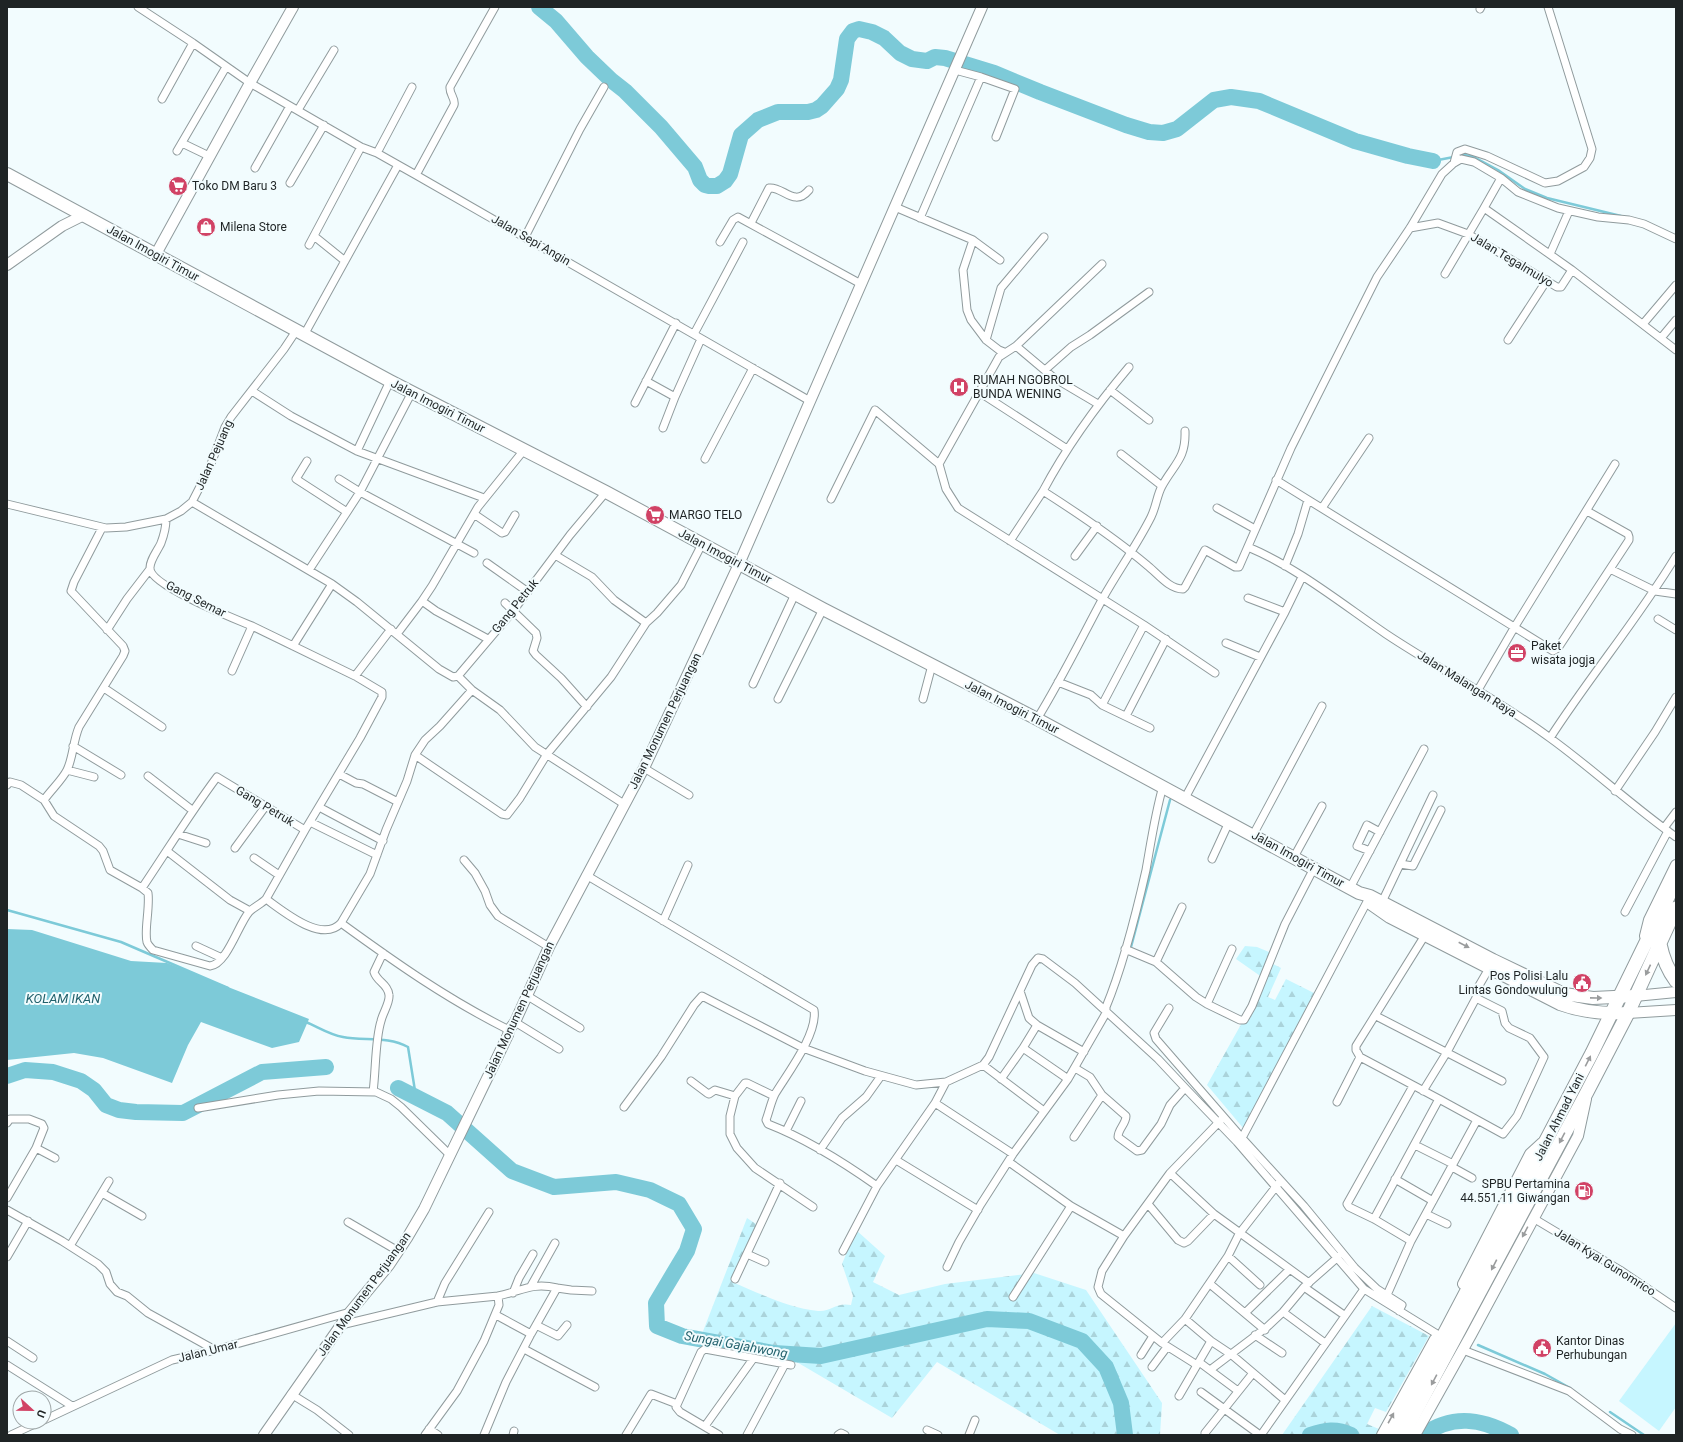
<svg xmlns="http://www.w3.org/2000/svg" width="1683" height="1442" font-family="Roboto,sans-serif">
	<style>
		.green { fill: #c6f6ff }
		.forest { fill: url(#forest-firs) }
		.water { fill: #7dcad8 }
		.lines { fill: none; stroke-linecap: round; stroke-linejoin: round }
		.stream { stroke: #7dcad8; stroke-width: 2.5 }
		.river { stroke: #7dcad8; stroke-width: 16 }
		.street-casing { stroke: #909b9d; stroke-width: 9 }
		.secondary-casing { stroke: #909b9d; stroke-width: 12 }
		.primary-casing { stroke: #909b9d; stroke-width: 14 }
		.highway-casing { stroke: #909b9d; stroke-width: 15 }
		.street { stroke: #fff; stroke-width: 7 }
		.secondary { stroke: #fff; stroke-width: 10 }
		.primary { stroke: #fff; stroke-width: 12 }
		.highway { stroke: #fff; stroke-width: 13 }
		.oneway { fill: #9a9c9d }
		.labels { text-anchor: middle; stroke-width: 4; stroke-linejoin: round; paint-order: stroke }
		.poi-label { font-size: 12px; fill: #1f2425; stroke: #f2fcfe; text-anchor: start }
		.street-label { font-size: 12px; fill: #1f2425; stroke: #f2fcfe }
		.water-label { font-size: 13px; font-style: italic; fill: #22616c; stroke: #f2fcfe }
	</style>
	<defs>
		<pattern id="forest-firs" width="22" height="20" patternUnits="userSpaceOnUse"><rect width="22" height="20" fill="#c6f6ff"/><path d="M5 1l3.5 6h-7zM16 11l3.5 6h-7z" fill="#aad3da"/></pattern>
	</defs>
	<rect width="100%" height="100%" fill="#f2fcfe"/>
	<path class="green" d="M1676,1323V1407L1659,1431L1619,1401Z"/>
	<path class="forest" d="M1245,946L1257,947L1276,955L1273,964L1281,968L1268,997L1275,1000L1286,979L1314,993L1244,1129L1207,1085L1266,980L1236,959Z
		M747,1218L756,1224L732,1282C759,1293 788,1308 818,1311C831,1312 836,1302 851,1305L853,1296L842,1264L856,1230L885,1256L873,1282L899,1295L945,1284L1034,1273L1086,1290L1162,1403L1160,1435H1060L937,1362L892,1418L778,1351L700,1339Z
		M1372,1306L1429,1336L1386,1412L1375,1408L1367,1424L1379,1429L1376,1435H1282Z"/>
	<path class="water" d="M7,929L32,930L131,961L167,963L309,1019L299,1042L272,1048L201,1022L188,1045L172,1083L103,1058L74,1053L7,1060Z"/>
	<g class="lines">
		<path class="stream" d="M1433,161L1464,155L1472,156L1498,170L1525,189L1547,198L1621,216
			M7,910L121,942L228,988
			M1131,947L1170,800
			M306,1022C318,1027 330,1035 343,1037C364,1041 388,1036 408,1047L416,1097
			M1478,1345L1545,1374L1570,1388
			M1610,1412L1644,1435"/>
		<path class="river" d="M539,7L556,21L587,57L611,80L625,91L661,127L695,167L700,180L705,185L709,186H717L725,181L730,174L741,135L758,120L778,112H808L816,110L822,106L837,89L841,80L847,39L853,31L859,29L872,32L884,38L900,53L912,59L927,61L935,57L945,58L994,73L1040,92L1126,125L1149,132L1163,133L1177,129L1214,100L1231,97L1259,101L1355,141L1408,156L1433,161
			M7,1076L25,1070L53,1072L81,1081L94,1090L106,1105L119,1110L136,1112L183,1113L262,1072L326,1067
			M398,1088L447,1113L512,1171L554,1187L616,1182L650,1190L679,1204L694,1229L687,1251L656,1303L657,1326L682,1336L774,1353L821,1356L987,1319L1029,1321L1082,1341L1106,1367L1121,1403L1125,1435
			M1310,1435C1325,1430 1336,1428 1351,1435
			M1423,1435C1452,1414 1481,1418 1511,1435"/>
		<defs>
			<path id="street" d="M138,7L193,43L250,83L361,147L377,153L416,175L810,401
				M1480,9L1481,7
				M955,70L981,77L1015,89L996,137
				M162,99L193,43
				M298,110L334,50
				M182,143L209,156
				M177,151L226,67
				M377,153L412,87
				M1454,163L1457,152L1465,149L1487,156L1545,183L1558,181L1584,167L1590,158L1592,149L1548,7
				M255,168L290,106
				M416,175L454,105C456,99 449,94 450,87L495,7
				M290,183L324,125
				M895,207L973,240L963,270L967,310L971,320L986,340L999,350L1004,352
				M1484,208L1501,178
				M920,218L981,77
				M751,223L769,188C783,186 794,208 809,190
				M1410,228L1438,223L1468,234L1557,287H1561L1572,270
				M314,236L345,261
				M525,237L580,129L604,87
				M973,240L1000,260
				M720,242L733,220L738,217L861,284
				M309,245L361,147
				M1550,254L1569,211
				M1445,274L1484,208L1572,270L1676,350
				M1643,324L1676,285
				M694,334L743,242
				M304,335L398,165
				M1661,338L1676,320
				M986,340L1001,288L1044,237
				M1508,340L1547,280
				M1129,367C1096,406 1067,446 1043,491C1079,514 1115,538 1148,566C1158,574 1169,589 1183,589L1185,587L1205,550L1235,567H1239L1291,448L1377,277L1410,228L1442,174L1454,163L1461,159L1474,162L1501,178L1518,192L1558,208L1598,217L1629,220L1644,224L1676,239
				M1045,370L1071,347L1090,335L1149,292
				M646,381L675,397
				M1110,390L1149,420
				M252,391L291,416L357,451L484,498
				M412,392L360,492L474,553
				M979,392L1067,449
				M635,403L676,323
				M1098,404L1054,378L1016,346L1102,264
				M663,428L675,397L701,339
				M357,451L390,381
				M1121,454L1162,486
				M705,459L753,368
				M307,461L296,479L347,512L360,492L339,479
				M939,464L999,357L1016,346
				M1276,480L1553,651L1558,648L1629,540V537L1628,534L1587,511
				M831,499L875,410L939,464L946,489L958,508L1144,625L1215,673
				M192,502L332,584L357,602L439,669L453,677L458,676L513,611L570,535L606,492
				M7,504L106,528L126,527L166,519L181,511L192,502L209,469L225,427L231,417L284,349L296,331
				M1217,508L1255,529
				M1322,508L1369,438
				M474,514L502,533L505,532L515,515
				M166,519C166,528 164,535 161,543C158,550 149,561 150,569C152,586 235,619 252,626
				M1010,541L1043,491
				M1248,547C1298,568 1342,604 1386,634C1440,670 1498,699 1550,738C1593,769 1632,806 1676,837
				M555,555L592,577L614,600L646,623
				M1075,556L1097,526
				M487,563L528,592
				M1285,566L1298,534L1308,500
				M1610,569L1655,591L1676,594
				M309,570L347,512
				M1248,598L1285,612
				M505,603L536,633L537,638L533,651L536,655L561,678L587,707
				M1658,619L1676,630
				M107,630L127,599L150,569
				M397,634L422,601
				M488,639L436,611L422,601L432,586L478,507L524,450
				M1226,643L1260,657
				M293,646L332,584
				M355,676L391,629
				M458,676L472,690L500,710L535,747L624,804
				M1058,682L1091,695L1102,705L1150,728
				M753,684L795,594
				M104,688L162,727
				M472,690L440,726L425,740L415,755L407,781L386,830L370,874L341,923C396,963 447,999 509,1030
				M1478,690L1514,628L1615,464
				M778,699L823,609
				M923,699L932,665
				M1102,705L1144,625
				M1126,716L1166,639
				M1037,719C1061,680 1081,639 1103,598C1118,571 1137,545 1151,517C1156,507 1157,495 1162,486C1174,464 1186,459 1185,431
				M1550,738C1590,676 1638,619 1676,556
				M73,746L121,775
				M415,755L502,814L507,815L520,798L547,754L611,677L646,623L657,613L681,585L702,544
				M644,768L689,795
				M67,770L94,777
				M339,774L356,783L363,784L398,802
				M148,776L192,810
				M7,785L10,782L21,785L44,800C51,790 62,780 67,770C73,758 73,741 79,727L123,656L125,651L123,646L71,591L74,582L102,528
				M1615,791L1655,732L1676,697
				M1185,798L1285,612L1302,577
				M44,800L54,816L99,846L103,851L110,870L142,888C167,851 190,813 217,777L305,830L360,738L382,697V692L355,676L252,626L232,671
				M319,807L383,841
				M310,822L377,855
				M1664,828L1676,812
				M178,834L206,843
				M1253,835L1322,706
				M235,848L265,807
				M167,851L230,900L250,911
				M1370,851L1357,846L1367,825L1380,832
				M1294,857L1322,806
				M254,858L279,875
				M1212,859L1229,822
				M464,860L475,873L485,891L490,905L498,916L549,947
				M1400,864L1413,866L1441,810
				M586,875L814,1010C818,1034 787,1074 775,1094C771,1102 769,1112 766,1120L768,1124C807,1139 843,1162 877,1186L935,1103L1013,1154
				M142,888L148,893C150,908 144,931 147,942C148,945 150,947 153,950L210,966C227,964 238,925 249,912C254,907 261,904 266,899C283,911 322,944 341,923
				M1350,888L1424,749
				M266,899L305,830
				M1382,902L1433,795
				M1625,912L1668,831
				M663,921L688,865
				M196,946L222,958
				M1125,949L1156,962L1196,997L1207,1004L1240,1020H1244L1252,1006L1285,924L1314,868
				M1156,962L1182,907
				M1020,991L1029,1018L1037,1025L1084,1052
				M526,995L580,1028
				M1207,1004L1232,949
				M1169,1008L1154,1033L1156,1039L1242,1138L1304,1206L1355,1268L1377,1289L1402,1305L1399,1311
				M1376,1016L1502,1081
				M515,1022L559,1049
				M1023,1048L1068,1079
				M983,1065L1044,1111
				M1075,1068L1090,1077L1102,1095L1126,1116C1126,1124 1118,1129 1118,1137L1137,1151L1142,1150L1161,1124L1170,1105L1185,1088
				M1001,1079L1023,1048L1037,1025
				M691,1081L707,1093L709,1094L715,1090L735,1096
				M1413,1086L1347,1204L1349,1207L1374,1219L1411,1241L1477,1120
				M1423,1091L1447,1052L1476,998L1477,989L1491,965
				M373,1092C376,1070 375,1040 381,1021C383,1012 390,1003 389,995C388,984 377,982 374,972L383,953
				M774,1096L747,1083H745L735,1096L730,1116V1134L737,1148L755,1168L813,1207
				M1439,1099L1503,1134L1517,1116L1544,1057L1530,1038L1509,1028L1505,1023L1502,1011L1476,998
				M1337,1102L1360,1057
				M935,1103L946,1082
				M624,1107L661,1057L694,1005L702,996L803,1048L865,1071L916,1085L946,1082L983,1065L989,1057L1032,965L1038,958L1043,959L1075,983L1158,1059L1188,1091L1237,1142L1364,1289L1437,1334
				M198,1108L278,1095L319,1091L376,1092L391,1099L401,1107L450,1155
				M7,1123L10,1119H29L42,1124L44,1128L36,1148L7,1198
				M786,1131L801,1101
				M1074,1137L1102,1095
				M1239,1141L1242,1138L1369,898
				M1415,1145L1453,1164
				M36,1148L55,1158
				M820,1150L842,1118L866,1097L881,1076
				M896,1160L978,1210
				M1009,1162L1071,1206L1124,1236
				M1452,1167L1472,1178
				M1170,1173L1214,1214L1309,1283
				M1395,1179L1433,1201
				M102,1193L142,1216
				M1148,1204L1178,1240L1184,1243L1188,1241L1214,1214
				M7,1210L62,1241L98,1264L106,1272L110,1284L117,1292L127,1296L148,1313L215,1350
				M1426,1214L1447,1224
				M1533,1218L1620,1270L1676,1308
				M1374,1219L1439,1099L1360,1057L1356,1050V1046L1427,932
				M348,1222L398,1251
				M70,1246L109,1181
				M843,1251L877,1186
				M747,1254L765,1262
				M1228,1256L1260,1285
				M7,1257L28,1221
				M947,1267L959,1242L981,1204L1013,1154L1068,1079L1106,1013V1007C1123,966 1136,914 1146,870C1151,842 1155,814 1163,786
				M735,1279L780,1183
				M1210,1284L1265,1330
				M531,1286L555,1243
				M1304,1287L1344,1315
				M513,1293L519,1278L533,1254
				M1387,1295L1411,1241
				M498,1296C522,1291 532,1282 557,1288
				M1013,1297L1071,1206
				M437,1302L445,1283L489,1212
				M1283,1312L1325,1343
				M1245,1313L1289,1270
				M496,1315L531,1334
				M1185,1319L1211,1341L1232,1355L1285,1400
				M341,1325L437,1302L498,1296L499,1305L484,1341L457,1391L425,1435
				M536,1325L558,1336L567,1325
				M1255,1335L1282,1353
				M7,1341L33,1358
				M1162,1343L1185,1319L1228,1256L1239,1234L1278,1184
				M524,1349L595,1387
				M1463,1350L1569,1391L1620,1429L1632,1435
				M1141,1355L1153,1336
				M1199,1362L1238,1391
				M7,1365L72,1406
				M1197,1365L1162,1343L1101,1294L1098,1287L1102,1271L1124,1236L1170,1173L1221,1120
				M1152,1367L1167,1347
				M1210,1370L1267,1327L1283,1312L1304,1287L1338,1257
				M1201,1392L1260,1435
				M291,1394L317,1410L349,1435
				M1179,1396L1211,1341
				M44,1420L172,1360L215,1350L350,1312
				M705,1426L753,1359
				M429,1429L438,1435
				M927,1430L938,1435
				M1205,1433L1253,1373
				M11,1435L39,1422
				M484,1435L506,1382L531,1334L557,1288L571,1290L592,1291
				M513,1435L514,1431
				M626,1435L651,1394L677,1404
				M719,1435L680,1412L676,1407L701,1352L705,1349L791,1365
				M747,1435L785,1364
				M838,1435L841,1433L845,1435
				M969,1435L975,1420
				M1261,1435L1364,1289"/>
			<path id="secondary" d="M156,254L250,83L293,7
				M7,265L62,226L84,215
				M1645,936L1649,920L1676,865
				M1635,996L1676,992
				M1628,1013L1676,1010
				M1463,1284L1530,1154L1542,1143
				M264,1435L350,1312L389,1265L407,1238L424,1209L508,1035L509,1030L515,1022L549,947L644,768L739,564L982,7
				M1382,1435L1435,1339
				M1415,1435L1471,1335L1578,1136L1586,1099"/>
			<path id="primary" d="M7,174L390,381L606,492L823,609L1037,719L1359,893L1370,896L1493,960L1564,994L1593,998L1635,996
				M1370,903L1390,917L1560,1004C1582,1012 1604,1014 1628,1013"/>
			<path id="highway" d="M1660,944C1663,959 1667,969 1676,981
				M1391,1435L1592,1053L1676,881
				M1403,1435L1587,1092L1628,1013L1676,908"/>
		</defs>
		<use href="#street" class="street-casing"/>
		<use href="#secondary" class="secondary-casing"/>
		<use href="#primary" class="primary-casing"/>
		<use href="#highway" class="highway-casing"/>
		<use href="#street" class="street"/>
		<use href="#secondary" class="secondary"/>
		<use href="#primary" class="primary"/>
		<use href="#highway" class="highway"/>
	</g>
	<defs><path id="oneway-solid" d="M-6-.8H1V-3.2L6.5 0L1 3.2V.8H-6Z"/></defs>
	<g class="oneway">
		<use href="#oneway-solid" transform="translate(1464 945) rotate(27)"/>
		<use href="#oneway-solid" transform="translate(1648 970) rotate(115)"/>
		<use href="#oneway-solid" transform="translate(1596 998) rotate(1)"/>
		<use href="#oneway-solid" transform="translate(1588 1061) rotate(-63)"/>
		<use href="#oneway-solid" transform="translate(1562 1138) rotate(118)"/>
		<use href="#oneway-solid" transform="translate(1525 1232) rotate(118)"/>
		<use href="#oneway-solid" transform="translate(1494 1265) rotate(117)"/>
		<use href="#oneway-solid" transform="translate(1434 1380) rotate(118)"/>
		<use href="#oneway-solid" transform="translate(1391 1418) rotate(-61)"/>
	</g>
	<defs>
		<symbol id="supermarket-disc" viewBox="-11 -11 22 22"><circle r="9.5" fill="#d14265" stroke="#f2fcfe"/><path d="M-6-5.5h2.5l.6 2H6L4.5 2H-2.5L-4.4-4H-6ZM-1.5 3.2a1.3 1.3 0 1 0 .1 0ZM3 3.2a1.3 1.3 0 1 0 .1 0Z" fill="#fff"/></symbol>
		<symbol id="shop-disc" viewBox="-11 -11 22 22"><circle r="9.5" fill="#d14265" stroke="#f2fcfe"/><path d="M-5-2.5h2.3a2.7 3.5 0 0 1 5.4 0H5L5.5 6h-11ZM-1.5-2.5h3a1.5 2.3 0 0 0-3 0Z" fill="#fff"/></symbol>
		<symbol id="hospital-disc" viewBox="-11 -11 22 22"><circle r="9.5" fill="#d14265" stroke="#f2fcfe"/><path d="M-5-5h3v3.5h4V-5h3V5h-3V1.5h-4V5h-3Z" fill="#fff"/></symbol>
		<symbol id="office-disc" viewBox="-11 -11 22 22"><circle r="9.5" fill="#d14265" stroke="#f2fcfe"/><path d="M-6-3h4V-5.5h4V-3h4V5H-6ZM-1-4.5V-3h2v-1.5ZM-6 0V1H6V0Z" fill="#fff"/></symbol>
		<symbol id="civic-disc" viewBox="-11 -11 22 22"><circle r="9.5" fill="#d14265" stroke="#f2fcfe"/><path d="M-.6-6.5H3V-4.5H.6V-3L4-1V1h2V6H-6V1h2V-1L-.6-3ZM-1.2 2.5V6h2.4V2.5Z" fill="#fff"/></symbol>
		<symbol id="fuel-disc" viewBox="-11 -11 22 22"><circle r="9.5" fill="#d14265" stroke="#f2fcfe"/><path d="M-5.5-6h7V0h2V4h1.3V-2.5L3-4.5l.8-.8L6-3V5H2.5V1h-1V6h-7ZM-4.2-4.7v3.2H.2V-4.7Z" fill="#fff"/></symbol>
	</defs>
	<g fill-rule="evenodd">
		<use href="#supermarket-disc" x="167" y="175" width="22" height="22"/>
		<use href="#shop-disc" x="195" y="216" width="22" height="22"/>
		<use href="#hospital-disc" x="948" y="376" width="22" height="22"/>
		<use href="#supermarket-disc" x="644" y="504" width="22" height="22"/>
		<use href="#office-disc" x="1506" y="642" width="22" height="22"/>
		<use href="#civic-disc" x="1571" y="972" width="22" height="22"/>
		<use href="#fuel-disc" x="1573" y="1180" width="22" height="22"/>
		<use href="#civic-disc" x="1531" y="1337" width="22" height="22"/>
	</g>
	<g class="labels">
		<g class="poi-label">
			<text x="192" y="190">Toko DM Baru 3</text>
			<text x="220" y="231">Milena Store</text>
			<text x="973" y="384">RUMAH NGOBROL<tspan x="973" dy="14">BUNDA WENING</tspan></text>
			<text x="669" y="519">MARGO TELO</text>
			<text x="1531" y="650">Paket<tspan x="1531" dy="14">wisata jogja</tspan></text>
			<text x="1568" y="980" text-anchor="end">Pos Polisi Lalu<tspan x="1568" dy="14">Lintas Gondowulung</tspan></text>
			<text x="1570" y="1188" text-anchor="end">SPBU Pertamina<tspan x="1570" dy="14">44.551.11 Giwangan</tspan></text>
			<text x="1556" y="1345">Kantor Dinas<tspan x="1556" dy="14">Perhubungan</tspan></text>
		</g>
		<g class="street-label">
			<text transform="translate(531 240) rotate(30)" y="4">Jalan Sepi Angin</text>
			<text transform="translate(153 253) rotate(29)" y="4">Jalan Imogiri Timur</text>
			<text transform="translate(1512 260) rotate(31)" y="4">Jalan Tegalmulyo</text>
			<text transform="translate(438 406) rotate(27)" y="4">Jalan Imogiri Timur</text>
			<text transform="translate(214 455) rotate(-66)" y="4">Jalan Pejuang</text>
			<text transform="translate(725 556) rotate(28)" y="4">Jalan Imogiri Timur</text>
			<text transform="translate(196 599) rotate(27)" y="4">Gang Semar</text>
			<text transform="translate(515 606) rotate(-51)" y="4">Gang Petruk</text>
			<text transform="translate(1467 684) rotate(32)" y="4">Jalan Malangan Raya</text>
			<text transform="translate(1012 707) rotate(27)" y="4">Jalan Imogiri Timur</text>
			<text transform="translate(665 721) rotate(-64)" y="4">Jalan Monumen Perjuangan</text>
			<text transform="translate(265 806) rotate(31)" y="4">Gang Petruk</text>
			<text transform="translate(1298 859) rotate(29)" y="4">Jalan Imogiri Timur</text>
			<text transform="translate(519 1010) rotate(-65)" y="4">Jalan Monumen Perjuangan</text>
			<text transform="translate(1559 1117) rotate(-63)" y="4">Jalan Ahmad Yani</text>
			<text transform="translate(1605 1262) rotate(32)" y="4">Jalan Kyai Gunomrico</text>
			<text transform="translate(364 1294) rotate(-54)" y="4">Jalan Monumen Perjuangan</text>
			<text transform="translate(208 1351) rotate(-14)" y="4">Jalan Umar</text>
		</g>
		<g class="water-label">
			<text x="63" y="1003">KOLAM IKAN</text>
			<text transform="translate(736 1344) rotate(10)" y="5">Sungai Gajahwong</text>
		</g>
	</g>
	<rect width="1683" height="1442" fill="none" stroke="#1f2425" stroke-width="16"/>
	<g transform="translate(32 1410) rotate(112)"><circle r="19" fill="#f2fcfe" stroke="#9ea6a7"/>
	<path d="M0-3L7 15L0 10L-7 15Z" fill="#d14265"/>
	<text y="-6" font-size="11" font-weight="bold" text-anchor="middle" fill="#1f2425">U</text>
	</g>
</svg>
